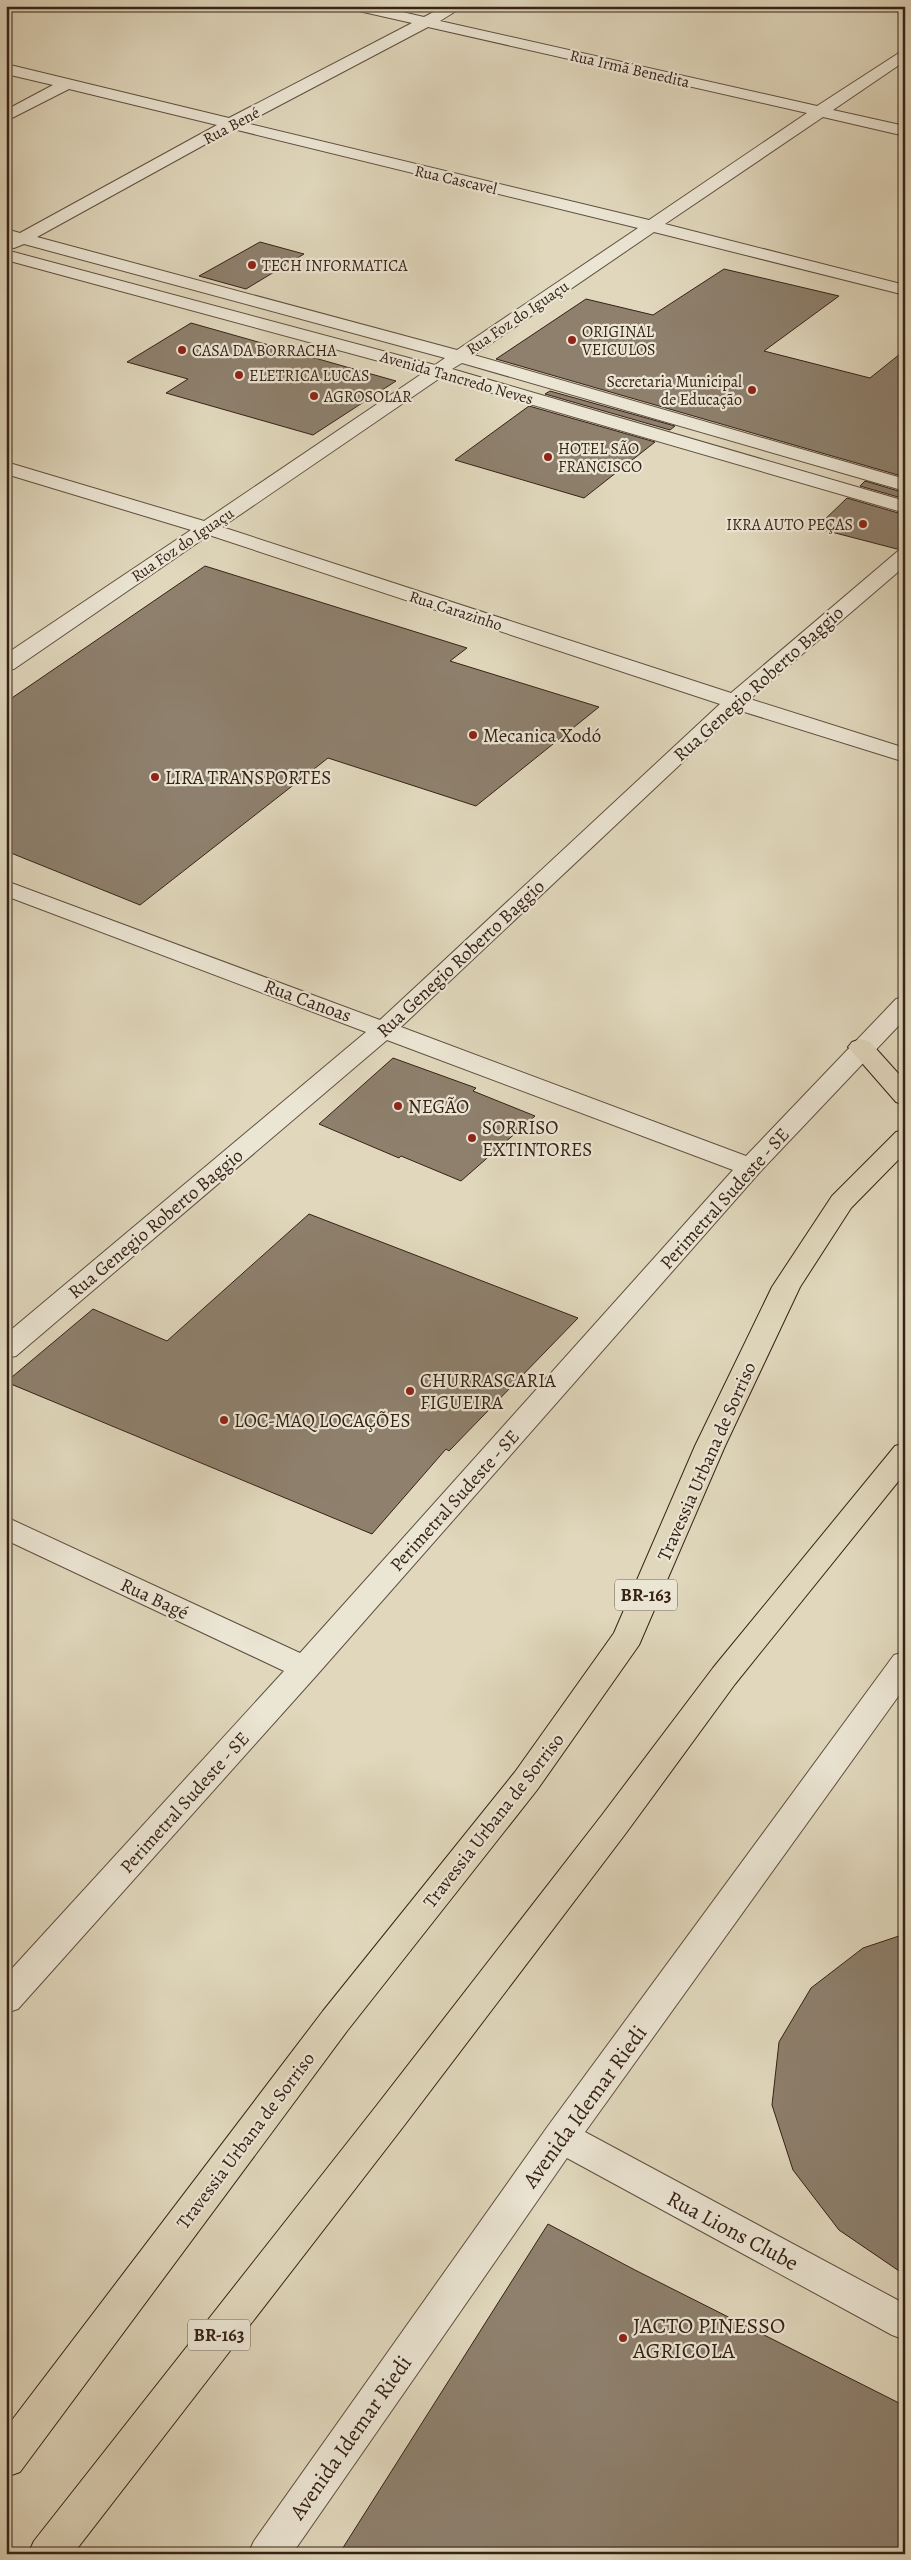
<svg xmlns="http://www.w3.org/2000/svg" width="911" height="2560" font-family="Alegreya,serif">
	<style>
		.building { fill: #8e806d; stroke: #362217 }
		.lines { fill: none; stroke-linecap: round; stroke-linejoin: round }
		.minor-casing { stroke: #604f40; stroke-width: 2 }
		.highway-casing { stroke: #362217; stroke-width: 2 }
		.minor { fill: #ebe5d3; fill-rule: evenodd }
		.highway { fill: #e0d7bc; fill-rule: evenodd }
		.poi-dot { fill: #8f2418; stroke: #ebe5d3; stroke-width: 2 }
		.labels { text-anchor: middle; stroke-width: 4.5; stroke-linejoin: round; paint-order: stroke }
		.far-street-label { font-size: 16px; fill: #362217; stroke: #ebe5d3 }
		.far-poi-label { font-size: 16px; fill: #362217; stroke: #ebe5d3; text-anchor: start }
		.shield { fill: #ebe5d3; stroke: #6c5c4f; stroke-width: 1 }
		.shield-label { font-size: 18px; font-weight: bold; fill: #362217 }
		.street-label { font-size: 19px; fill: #362217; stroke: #ebe5d3 }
		.poi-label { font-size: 19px; fill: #362217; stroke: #ebe5d3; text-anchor: start }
		.near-street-label { font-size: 22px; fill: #362217; stroke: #ebe5d3 }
		.near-poi-label { font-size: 22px; fill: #362217; stroke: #ebe5d3; text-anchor: start }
	</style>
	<rect width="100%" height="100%" fill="#e0d7bc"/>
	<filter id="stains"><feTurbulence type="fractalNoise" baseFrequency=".004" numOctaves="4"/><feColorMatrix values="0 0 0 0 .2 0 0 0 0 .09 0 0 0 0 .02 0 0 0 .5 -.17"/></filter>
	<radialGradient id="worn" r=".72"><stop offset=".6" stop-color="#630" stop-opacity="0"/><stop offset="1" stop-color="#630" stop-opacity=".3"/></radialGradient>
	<path class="building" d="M260,242L304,254L246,289L199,276Z
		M724,269L839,296L764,351L870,378L905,350V477L496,359L586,299L653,315Z
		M191,323L396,381L313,435L166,393L188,379L127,362Z
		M550,391L675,426L670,430L545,394Z
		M529,406L655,442L584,498L455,460Z
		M865,481L905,493V499L860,486Z
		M847,498L905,515V547L897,549L816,528Z
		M205,566L467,648L450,661L599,707L476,806L328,758L140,905L6,851V702Z
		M393,1058L476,1088L473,1091L535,1116L461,1181L401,1156L399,1158L319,1124Z
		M309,1214L578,1318L449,1451L446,1449L372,1534L6,1382L93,1309L167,1341Z
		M905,1934V2275L839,2230L793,2170L772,2105L779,2042L811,1988L863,1948Z
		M548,2224L635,2270L905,2406V2554H339Z"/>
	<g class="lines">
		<defs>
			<path id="minor" d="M348,6H376L424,17L445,6H464L440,21L817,106L905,49V61L833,110L905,126V136L823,117L665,224L905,285V295L654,232L474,355L905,479V491L462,363L452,369L905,501V513L440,378L222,527L731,693L898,551L905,549V566L750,699L905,748V762L738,710L401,1027L746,1156L896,999L905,997V1019L759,1173L316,1676L18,2009L6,2013V1975L284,1671L6,1540V1517L300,1653L733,1170L387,1040L16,1356L6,1358V1334L366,1032L6,896V881L380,1020L720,704L209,535L14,669L6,670V654L191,530L6,474V462L204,521L423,373L6,260V250L435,365L445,358L24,244L14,248L8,247L6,229L20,233L217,125L69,89L6,121V110L53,85L6,74V64L229,118L412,23L350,9ZM428,27L807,113L649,220L246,123ZM233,129L638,228L457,350L37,237Z
				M905,1652V1687L585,2132L905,2304V2340L892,2335L567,2158L292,2554H248L254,2541L548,2126L894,1655Z"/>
			<path id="highway" d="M861,1039L870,1042L905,1081V1105L896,1102L848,1047L852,1042Z
				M905,1130V1153L851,1208L800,1287L725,1446L639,1645L537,1790L347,2031L20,2472L6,2477V2428L323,2011L515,1772L614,1633L695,1446L772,1287L832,1196L896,1132Z
				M905,1443V1473L735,1684L626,1833L403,2127L73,2554H28L34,2541L377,2105L602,1815L713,1668L895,1446Z"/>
		</defs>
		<use href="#minor" class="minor-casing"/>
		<use href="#highway" class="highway-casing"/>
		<use href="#minor" class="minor"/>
		<use href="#highway" class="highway"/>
	</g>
	<g class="poi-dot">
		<circle cx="252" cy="265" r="5"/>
		<circle cx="572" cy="340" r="5"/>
		<circle cx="182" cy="350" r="5"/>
		<circle cx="239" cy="375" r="5"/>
		<circle cx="752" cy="390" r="5"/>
		<circle cx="314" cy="396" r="5"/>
		<circle cx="548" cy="457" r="5"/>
		<circle cx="863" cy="524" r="5"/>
		<circle cx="473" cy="735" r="5"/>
		<circle cx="155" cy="777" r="5"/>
		<circle cx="398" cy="1106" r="5"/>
		<circle cx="472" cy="1138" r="5"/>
		<circle cx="410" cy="1391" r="5"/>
		<circle cx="224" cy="1420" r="5"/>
		<circle cx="623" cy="2338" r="5"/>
	</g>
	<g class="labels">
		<g class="far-street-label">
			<text transform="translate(630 68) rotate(13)" y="6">Rua Irmã Benedita</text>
			<text transform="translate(231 125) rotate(-28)" y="6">Rua Bené</text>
			<text transform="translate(456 179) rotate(13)" y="6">Rua Cascavel</text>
			<text transform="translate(517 317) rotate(-34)" y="6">Rua Foz do Iguaçu</text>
			<text transform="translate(457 377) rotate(16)" y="6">Avenida Tancredo Neves</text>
			<text transform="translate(182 544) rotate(-34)" y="6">Rua Foz do Iguaçu</text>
			<text transform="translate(456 610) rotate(18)" y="6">Rua Carazinho</text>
		</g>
		<g class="far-poi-label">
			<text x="262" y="271">TECH INFORMATICA</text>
			<text x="582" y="337">ORIGINAL<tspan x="582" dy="18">VEICULOS</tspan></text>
			<text x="192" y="356">CASA DA BORRACHA</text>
			<text x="249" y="381">ELETRICA LUCAS</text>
			<text x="742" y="387" text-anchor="end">Secretaria Municipal<tspan x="742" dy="18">de Educação</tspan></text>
			<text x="324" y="402">AGROSOLAR</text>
			<text x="558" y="454">HOTEL SÃO<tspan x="558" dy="18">FRANCISCO</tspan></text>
			<text x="853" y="530" text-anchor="end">IKRA AUTO PEÇAS</text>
		</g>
		<g class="shield">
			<rect x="615" y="1579.5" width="62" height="31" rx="4"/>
			<rect x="188" y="2319.5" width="62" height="31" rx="4"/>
		</g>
		<g class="shield-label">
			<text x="646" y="1601">BR-163</text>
			<text x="219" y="2341">BR-163</text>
		</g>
		<g class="street-label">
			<text transform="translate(758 683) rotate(-42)" y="7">Rua Genegio Roberto Baggio</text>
			<text transform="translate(460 958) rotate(-43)" y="7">Rua Genegio Roberto Baggio</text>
			<text transform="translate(308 1000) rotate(20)" y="7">Rua Canoas</text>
			<text transform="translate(724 1198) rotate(-48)" y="7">Perimetral Sudeste - SE</text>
			<text transform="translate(155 1223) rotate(-40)" y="7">Rua Genegio Roberto Baggio</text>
			<text transform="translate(706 1461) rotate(-66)" y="7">Travessia Urbana de Sorriso</text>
			<text transform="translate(454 1500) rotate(-48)" y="7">Perimetral Sudeste - SE</text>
			<text transform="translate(155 1598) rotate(25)" y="7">Rua Bagé</text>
			<text transform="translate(184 1802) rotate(-48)" y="7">Perimetral Sudeste - SE</text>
			<text transform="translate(493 1820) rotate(-52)" y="7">Travessia Urbana de Sorriso</text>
			<text transform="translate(245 2140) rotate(-53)" y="7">Travessia Urbana de Sorriso</text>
		</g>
		<g class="poi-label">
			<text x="483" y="742">Mecanica Xodó</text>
			<text x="165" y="784">LIRA TRANSPORTES</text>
			<text x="408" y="1113">NEGÃO</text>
			<text x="482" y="1134">SORRISO<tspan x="482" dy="22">EXTINTORES</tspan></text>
			<text x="420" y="1387">CHURRASCARIA<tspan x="420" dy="22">FIGUEIRA</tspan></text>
			<text x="234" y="1427">LOC-MAQ LOCAÇÕES</text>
		</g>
		<g class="near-street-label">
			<text transform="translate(584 2106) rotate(-54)" y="8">Avenida Idemar Riedi</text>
			<text transform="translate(733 2230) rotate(28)" y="8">Rua Lions Clube</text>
			<text transform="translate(350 2437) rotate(-55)" y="8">Avenida Idemar Riedi</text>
		</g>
		<g class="near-poi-label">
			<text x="633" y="2333">JACTO PINESSO<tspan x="633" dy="25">AGRICOLA</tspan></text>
		</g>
	</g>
	<rect width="911" height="2560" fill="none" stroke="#e0d7bc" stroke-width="25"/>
	<rect x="8" y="8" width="896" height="2545" fill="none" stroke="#362217" stroke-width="2.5"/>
	<rect x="12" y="12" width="886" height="2535" fill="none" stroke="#362217"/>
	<rect width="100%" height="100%" filter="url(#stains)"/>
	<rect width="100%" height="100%" fill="url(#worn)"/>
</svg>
